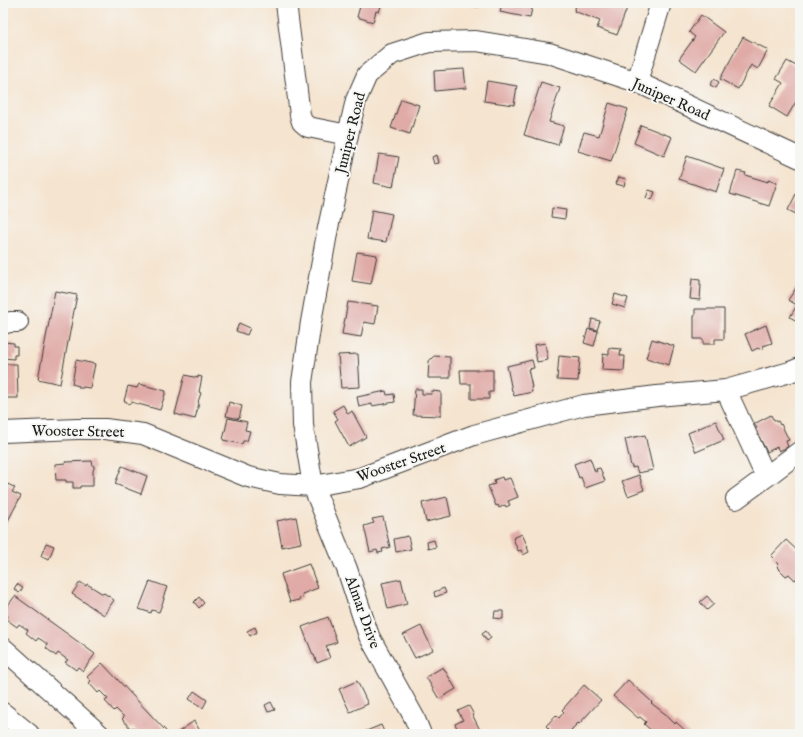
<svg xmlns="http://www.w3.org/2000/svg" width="803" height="737" font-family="'IM FELL English',serif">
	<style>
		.building { fill: #e0aba7 }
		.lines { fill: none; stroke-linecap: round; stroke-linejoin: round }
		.minor-casing { stroke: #3d3a37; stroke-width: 22 }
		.minor { stroke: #fff; stroke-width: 20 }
		.labels { text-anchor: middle; stroke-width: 4; stroke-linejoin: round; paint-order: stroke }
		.street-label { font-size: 15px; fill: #1c1c1c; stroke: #f6f6f2 }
	</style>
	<rect width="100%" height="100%" fill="#f6f6f2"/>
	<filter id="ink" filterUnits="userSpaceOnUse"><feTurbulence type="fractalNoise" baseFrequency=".025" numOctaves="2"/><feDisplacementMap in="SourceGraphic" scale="8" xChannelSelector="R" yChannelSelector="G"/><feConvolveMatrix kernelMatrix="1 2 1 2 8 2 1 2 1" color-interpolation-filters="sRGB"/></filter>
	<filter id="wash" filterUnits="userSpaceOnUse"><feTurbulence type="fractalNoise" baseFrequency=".012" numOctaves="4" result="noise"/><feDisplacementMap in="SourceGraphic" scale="16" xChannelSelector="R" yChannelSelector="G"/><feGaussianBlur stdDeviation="0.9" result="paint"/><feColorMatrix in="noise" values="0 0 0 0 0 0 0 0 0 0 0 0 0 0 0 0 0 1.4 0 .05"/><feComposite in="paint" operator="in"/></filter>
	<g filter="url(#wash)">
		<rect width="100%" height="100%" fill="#f5e4cf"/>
		<g id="blocks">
			<path class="building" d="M361,3H382L379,12L376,11L373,22L357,17Z
				M462,3H480L479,7L462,4Z
				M502,3H533L530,18L500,12Z
				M577,3H613L627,8L617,35L597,28L600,21L574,11Z
				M701,15L724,32L696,71L679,59L695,37L689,32Z
				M743,37L768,50L758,69L751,65L738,89L720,79Z
				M787,61L800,68V95L787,117L769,106L783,83L776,79Z
				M464,69L466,88L435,91L434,71Z
				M714,79L719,82L716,88L710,85Z
				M487,81L517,86L514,105L484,101Z
				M541,82L560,88L549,122L564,126L558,145L524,135Z
				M401,99L419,105L410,134L391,128Z
				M609,103L628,109L611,161L578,151L584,132L599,136Z
				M641,125L672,137L664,156L634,143Z
				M379,154L399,157L393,187L374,183Z
				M437,155L439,163L434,164L432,157Z
				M687,156L724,169L716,192L679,179Z
				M737,171L746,173L745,175L768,182V180L777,183L769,206L730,194Z
				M619,177L626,179L624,186L616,184Z
				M649,190L655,192L652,200L646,198Z
				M796,194L800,196V216L788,210Z
				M552,208L566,210L565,219L551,217Z
				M372,210L392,214L386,242L367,239Z
				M357,252L377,255L371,284L352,281Z
				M692,279L700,280V285H701L700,300L690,299Z
				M800,282V323L790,317L797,305L788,300Z
				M55,291L77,295L60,384L38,379Z
				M615,294L628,298L625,308L612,304Z
				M348,302L378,306L375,324L364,322L361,337L342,334Z
				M695,309H724V339H715V344H703V339H694V316H695Z
				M592,319L600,321L597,330L590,328Z
				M239,323L250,328L247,335L236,331Z
				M766,325L772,343L763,346V348L759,349L758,348L752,351L745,334Z
				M588,329L598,331L594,346L584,343Z
				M652,339L674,346L669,365L646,358Z
				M3,342L14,343V346H17V355H14V359L3,358Z
				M545,343L548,360L537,362L534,345Z
				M609,348L621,349L620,356H625L624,371L602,370L603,354L609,355Z
				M358,354L360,387L341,388L338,355Z
				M434,356L450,357V378H428L429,361Z
				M559,356L580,358L578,381L557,380Z
				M76,360L95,364L90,388L83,387V388H79V386L72,384Z
				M532,360L534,368L528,369L532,387H531L532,392L514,396L513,391H512L507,366Z
				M3,364H17L18,398H3Z
				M460,370H493V392H489V399H471V384H461Z
				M185,375L198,378V376L202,377L199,392L201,393L198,402L199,403L195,419L175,414Z
				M139,384L166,391L160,410L131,402L130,404L127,403L126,401H124L128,386L137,388Z
				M415,389H422V394H431L432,391L441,392V416L413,415Z
				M386,391L387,395L394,394L395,402L372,406V404L359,407L357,397Z
				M229,402L242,406L239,419L226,416Z
				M343,405L348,414L352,411L366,437L349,447L335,421L338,419L333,411Z
				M771,415L773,419H774L776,422L778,421L780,425L781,424L789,440L786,441L788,447L779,451L777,447L767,452L755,429L757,428L754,424Z
				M228,418L247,422L245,430L250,431L247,441H243L242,444L223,440Z
				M716,421L724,440L696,452L688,433Z
				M645,435L653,470L638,473L636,467L632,468V466H631L625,439Z
				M590,458L595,472L597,471L596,469L600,468L605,481L585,488L581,477L579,478L574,464Z
				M92,461L93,466H94V469L93,470V486H80V488H73V482H66V480H56L55,464L66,463L65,462Z
				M122,466L147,476L141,494L115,484Z
				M639,475L644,490L628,496L622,481Z
				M502,477L503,480L510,478L518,497L508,501L510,505L506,507L505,505L499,508L498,505L496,506L488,486L495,484L494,480Z
				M8,484L15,488L12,492L21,496L3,530V491L4,488H6Z
				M447,497L451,516L426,522L422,503Z
				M296,517L301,543L282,547L277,521Z
				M383,517L390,547L382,549L383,552L378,553L377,550L370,552L364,526L374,523L372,519Z
				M522,534L528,547H527L529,552L523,555L521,550L518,551L513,538Z
				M408,536L411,549L396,552L394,539Z
				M434,540L436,547L428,549L427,542Z
				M786,540L800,553V575L795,580L789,574L786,576L777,567L779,564L771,556Z
				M46,543L54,546L49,559L41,556Z
				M309,564L318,588L302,594L303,597L299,599V600L290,602L281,574Z
				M401,579L407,604L388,609L382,583Z
				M150,581L167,587L163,598H164V599L159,612L152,610L151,613L139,609Z
				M80,582L86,586L87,584L103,594L104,593L114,600L104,615L72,594Z
				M17,584L23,588L19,593L14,589Z
				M444,588L446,593L435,597L434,592Z
				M15,596L95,654L83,671L78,667L76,670L65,662L68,660L58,653L56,656L46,648L48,645L43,641L38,638L36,641L26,633L28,630L19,624L17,627L6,619L8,616L3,612Z
				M707,596L714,604L707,610L700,602Z
				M199,597L204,603L199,608L194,602Z
				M495,611H503V619L494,618Z
				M328,617L337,642L326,646L328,650H327L330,658L317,663L314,655H313L302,627Z
				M421,626L433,650L415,658L403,635Z
				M255,627L257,632L250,636L247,631Z
				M486,631L491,638L487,641L482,634Z
				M102,663L165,730L169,734H140L133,727L131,729L122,719L124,717L116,709L114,711L105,701L108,699L100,691L98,693L89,683L91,681L87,677Z
				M443,667L456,689L439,699L426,677Z
				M628,680L652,702L651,703L668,716V717L675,724L676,722L689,734H660L657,732L655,734L644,724L646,722L640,717L638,718L613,696Z
				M357,681L368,704L350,712L339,689Z
				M584,685L601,700L579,724L578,723L571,730L572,732L569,734H544L549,729L546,726L556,715L559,718L564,712L562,710Z
				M194,691L207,700L203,708L189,699Z
				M271,702L275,710L268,712L265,705Z
				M469,706L474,715L473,716L482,734H460L455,724L463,720L458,711Z
				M194,721L202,734H177V733Z
				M381,725L385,734H360L364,732Z"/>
		</g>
	</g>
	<g filter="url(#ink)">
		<use href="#blocks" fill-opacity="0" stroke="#3d3a37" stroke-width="1"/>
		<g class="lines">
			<defs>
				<path id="minor" d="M286,3L300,115L302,122L308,127L348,135
					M637,82L661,3
					M3,324L10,322H18
					M726,390L766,477L736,499
					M3,432L77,429H105L143,434L248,477L280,484L313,486L360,478L474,435L584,405L657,396L726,390L790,372L800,368
					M766,477L799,452
					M3,648L99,734
					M3,713L29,734
					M421,734L414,717L369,636L347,569L313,486L303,425L302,382L311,322L328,228L349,130L356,100L367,75L392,54L429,42L476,41L549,53L637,82L800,158"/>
			</defs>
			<use href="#minor" class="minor-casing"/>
			<use href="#minor" class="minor"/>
		</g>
	</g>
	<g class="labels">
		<g class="street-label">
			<text transform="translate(671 99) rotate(24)" y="5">Juniper Road</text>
			<text transform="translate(350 133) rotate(-76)" y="5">Juniper Road</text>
			<text transform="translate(78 431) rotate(1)" y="5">Wooster Street</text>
			<text transform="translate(401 462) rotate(-19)" y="5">Wooster Street</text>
			<text transform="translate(363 612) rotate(70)" y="5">Almar Drive</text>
		</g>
	</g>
	<rect width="803" height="737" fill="none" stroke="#f6f6f2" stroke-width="16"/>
</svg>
